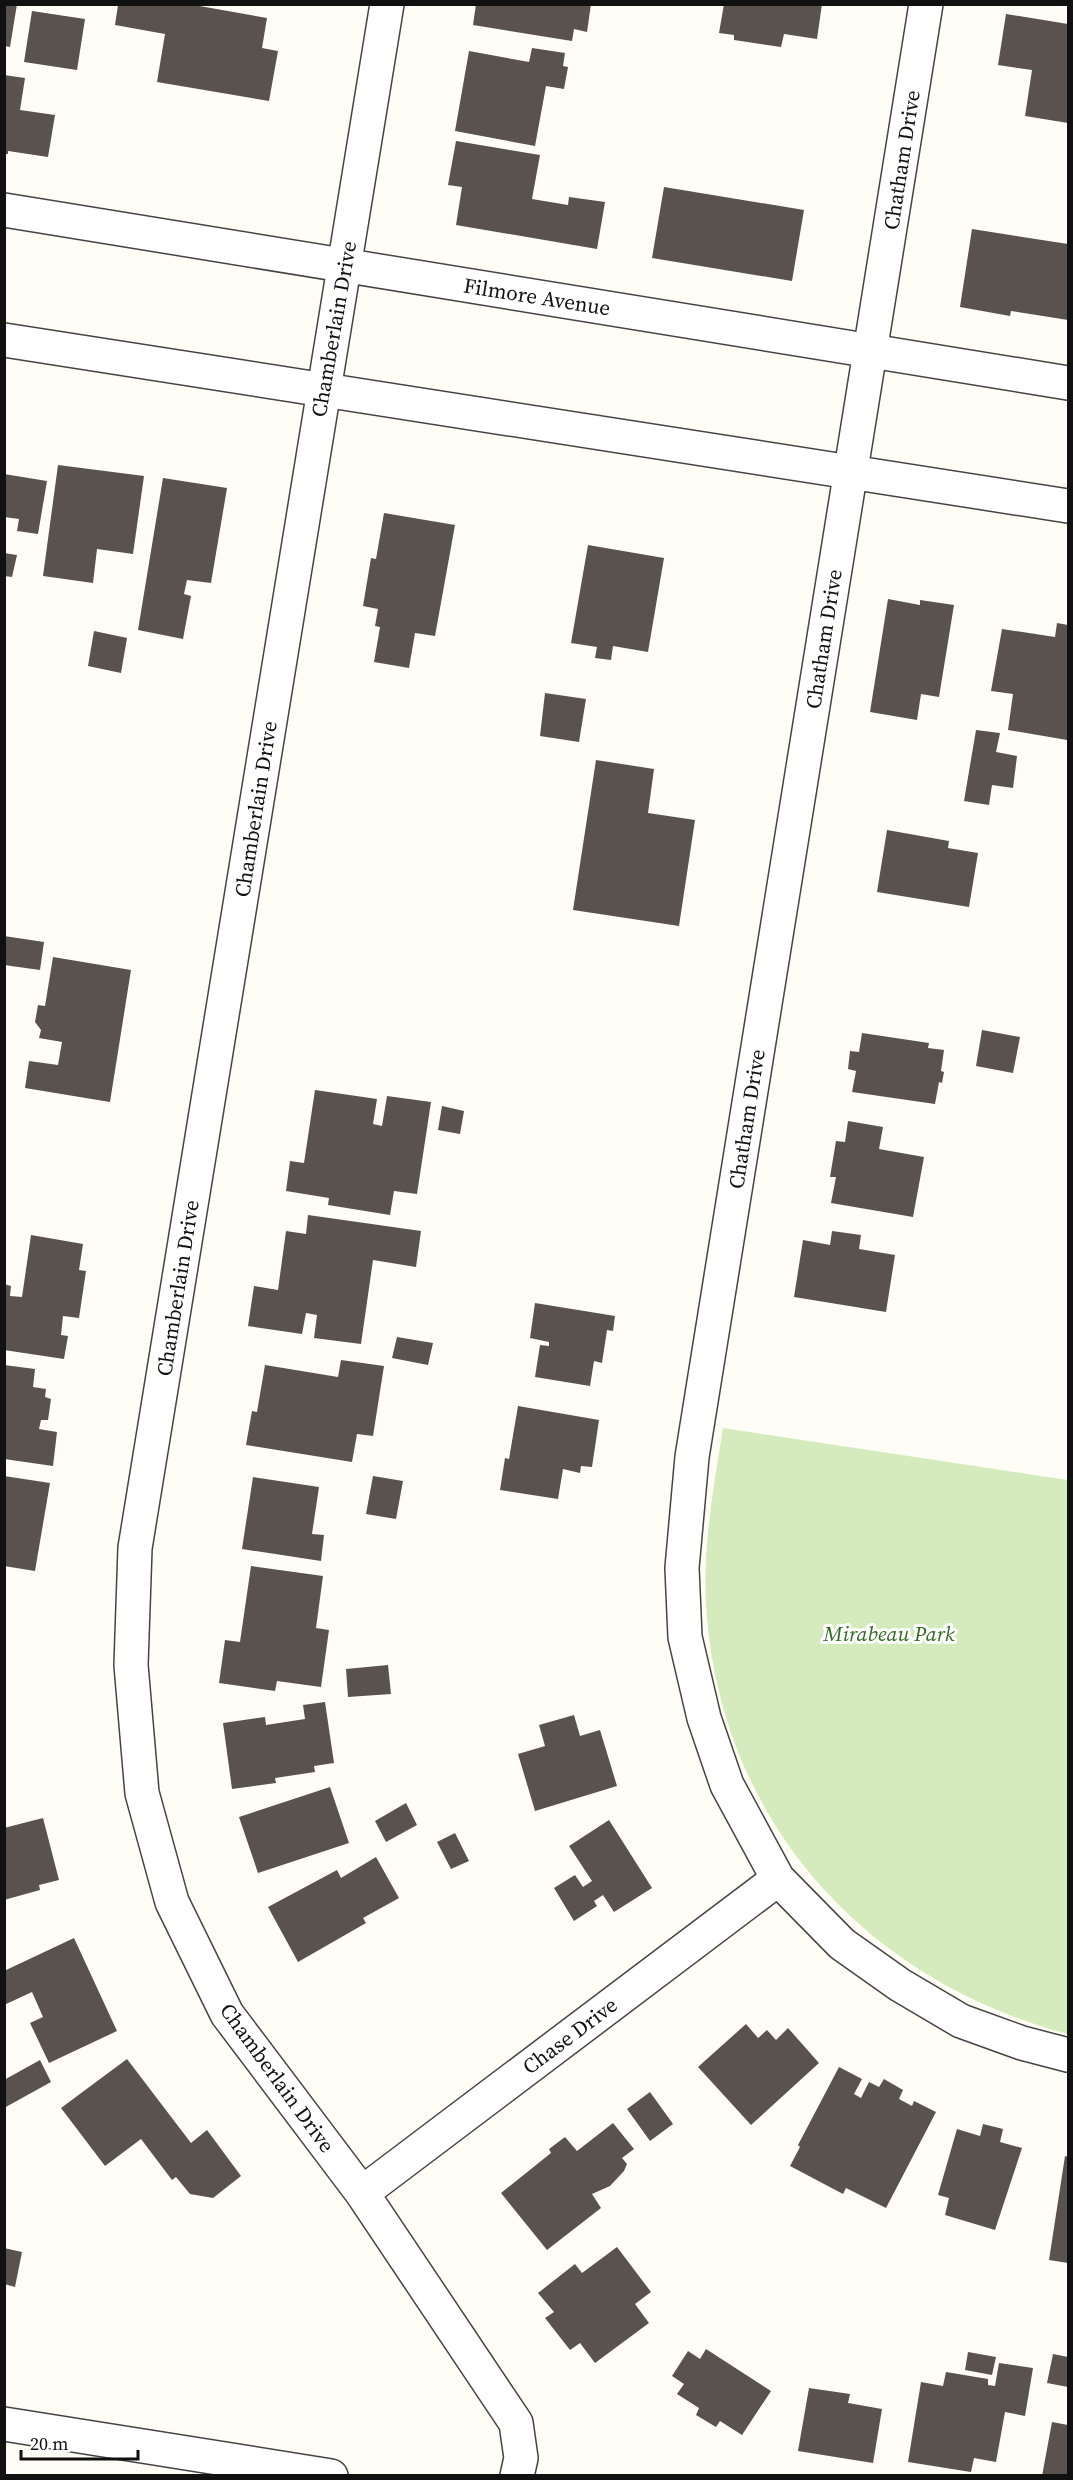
<svg xmlns="http://www.w3.org/2000/svg" width="1073" height="2480" font-family="'Source Serif 4',serif">
	<style>
		.green { fill: #d5ebbd }
		.building { fill: #5a524d }
		.lines { fill: none; stroke-linecap: round; stroke-linejoin: round }
		.minor-casing { stroke: #444; stroke-width: 36 }
		.minor { stroke: #fff; stroke-width: 33 }
		.labels { text-anchor: middle; stroke-width: 6; stroke-linejoin: round; paint-order: stroke }
		.street-label { font-size: 21px; fill: #111; stroke: #fff }
		.park-label { font-size: 21px; font-style: italic; fill: #2f6b1f; stroke: #fff }
	</style>
	<rect width="100%" height="100%" fill="#fffdf5"/>
	<path class="green" d="M723,1428L1068,1480V2034C869,1981 725,1827 707,1618C701,1554 713,1491 723,1428Z"/>
	<path class="building" d="M4,4H17L10,47L4,46Z
		M476,4H591L587,32L574,29L572,41L473,25Z
		M724,4H822L817,39L784,34L781,47L734,40V35L719,33Z
		M118,5H194L267,18L262,48L278,51L269,101L157,82L165,34L115,25Z
		M32,11L85,19L77,70L24,62Z
		M1006,14L1068,24V123L1025,116L1032,70L998,65Z
		M532,48L565,53L563,66L568,67L564,89L546,86L535,146L455,131L469,51L529,62Z
		M4,75L25,78L20,110L55,115L48,157L8,151V154H4Z
		M456,141L540,155L532,199L568,205L569,197L605,202L597,249L456,225L462,187L448,185Z
		M664,187L804,210L792,281L652,258Z
		M972,229L1068,244V320L1011,311L1010,316L960,307Z
		M58,465L144,476L133,554L97,549L93,583L43,576Z
		M4,474L47,481L38,534L17,531L19,519L4,517Z
		M163,478L227,488L211,583L187,580L184,594L191,596L183,639L138,630Z
		M384,513L455,525L435,636L415,633L409,668L374,662L380,627L375,626L378,609L363,606L371,558L376,559Z
		M588,545L664,558L648,652L613,646L611,660L595,658L597,647L571,643Z
		M4,553L17,555L12,577L4,576Z
		M888,599L920,605V600L954,605L939,697L921,694L917,720L870,712Z
		M1057,623L1068,625L1067,740L1008,730L1013,694L991,691L1002,629L1055,637Z
		M94,631L127,638L121,673L88,666Z
		M545,693L586,699L579,742L540,736Z
		M976,730L1000,733L996,752L1017,756L1013,788L992,785L989,805L964,801Z
		M596,760L654,769L648,813L695,820L679,926L573,910Z
		M887,830L949,841L948,848L978,853L969,907L877,892Z
		M4,936L44,942L40,970L4,965Z
		M53,957L131,970L110,1102L25,1088L29,1061L58,1065L62,1042L39,1038L41,1030L35,1022L38,1005L45,1006Z
		M982,1030L1020,1037L1013,1073L976,1066Z
		M862,1033L929,1043L928,1048L944,1050L941,1071L944,1072L942,1083L939,1082L935,1104L852,1092L856,1071L848,1069L850,1051L859,1052Z
		M315,1090L377,1099L373,1124L382,1126L387,1096L431,1102L417,1194L394,1191L390,1215L328,1205L329,1198L286,1191L290,1161L304,1163Z
		M442,1106L464,1111L460,1134L438,1130Z
		M848,1121L883,1127L879,1149L924,1157L913,1217L831,1203L836,1177H830L836,1141L845,1142Z
		M308,1215L421,1231L416,1267L373,1260L361,1344L314,1338L317,1315L306,1313L302,1334L248,1326L254,1286L278,1290L286,1231L306,1234Z
		M832,1231L861,1235L859,1249L895,1255L886,1312L794,1297L803,1240L830,1245Z
		M31,1235L83,1244L79,1270L86,1271L79,1318L63,1316L61,1335L68,1336L64,1359L4,1350V1284L11,1286L10,1296L22,1297Z
		M535,1303L615,1316L613,1331L607,1330L602,1363L594,1361L590,1386L535,1377L540,1345L549,1346V1342L530,1338Z
		M397,1337L433,1343L428,1365L392,1358Z
		M341,1360L384,1366L373,1436L357,1434L352,1462L246,1445L252,1411L257,1412L265,1365L338,1377Z
		M4,1365L35,1369L33,1387L46,1389L45,1397L51,1399L48,1420H41L39,1429L57,1432L53,1466L4,1459Z
		M518,1406L599,1420L592,1467L581,1466L580,1473L563,1469L558,1499L500,1490L505,1458L509,1459Z
		M4,1476L50,1483L35,1571L4,1566Z
		M373,1476L403,1481L396,1519L366,1514Z
		M253,1477L319,1487L312,1534L324,1535L321,1561L242,1549Z
		M251,1566L323,1576L316,1628L329,1630L321,1687L277,1681L275,1691L219,1683L225,1640L240,1642Z
		M388,1665L391,1694L348,1697L346,1669Z
		M325,1702L334,1763L314,1766L315,1772L275,1778L276,1783L232,1789L223,1723L265,1717L266,1725L305,1719L303,1705Z
		M574,1715L580,1736L600,1730L617,1786L535,1811L518,1754L545,1746L539,1725Z
		M330,1787L349,1843L258,1873L239,1817Z
		M406,1803L417,1825L386,1842L375,1821Z
		M43,1818L59,1880L39,1885L40,1890L4,1900V1828Z
		M609,1820L652,1888L614,1912L603,1895L594,1901L597,1906L574,1921L554,1888L575,1875L583,1887L592,1881L569,1846Z
		M455,1833L469,1861L451,1869L437,1842Z
		M376,1857L399,1898L363,1918L366,1923L298,1962L268,1907L337,1870L341,1878Z
		M74,1938L117,2031L49,2063L30,2023L43,2017L32,1992L4,2005V1971Z
		M746,2024L758,2038L767,2030L776,2040L788,2028L819,2063L751,2125L698,2067Z
		M127,2059L191,2143L207,2130L241,2176L213,2198L190,2194L176,2177L172,2180L141,2139L105,2166L61,2108Z
		M40,2060L51,2082L4,2108V2080Z
		M839,2067L862,2079L854,2094L861,2098L869,2082L879,2087L884,2079L903,2090L899,2099L912,2106L914,2101L936,2112L886,2208L846,2188L843,2194L790,2166L800,2147L798,2145Z
		M650,2092L673,2124L650,2141L627,2109Z
		M613,2123L634,2149L622,2158L627,2164L624,2171L610,2186L592,2194L601,2208L547,2250L501,2193L551,2153L549,2149L565,2137L577,2151Z
		M983,2124L1003,2129L1000,2142L1022,2148L995,2230L945,2215L949,2198L938,2195L957,2129L980,2136Z
		M1065,2156L1068,2157V2263L1049,2260Z
		M617,2247L651,2292L635,2304L649,2323L595,2363L580,2343L570,2350L545,2318L554,2312L538,2293L575,2264L582,2273Z
		M4,2248L22,2252L15,2287L4,2284Z
		M706,2349L771,2391L742,2435L720,2421L716,2427L696,2415L699,2408L677,2394L684,2384L672,2376L688,2351L700,2359Z
		M968,2352L996,2357L992,2375L965,2370Z
		M1053,2354L1068,2357V2387L1047,2383Z
		M999,2363L1033,2368L1025,2416L1005,2412L996,2462L974,2458L971,2472L908,2462L921,2382L943,2386L946,2372L988,2379V2385L995,2386Z
		M809,2388L850,2394L848,2403L882,2409L873,2463L798,2451Z
		M1052,2422L1068,2425V2476H1042Z"/>
	<g class="lines">
		<defs>
			<path id="minor" d="M387,4L135,1548L131,1665L142,1793L172,1902L227,2014L362,2193L516,2423L521,2458L517,2476
				M926,4L692,1457L682,1568L685,1637L704,1718L727,1785L778,1879L842,1944L900,1985L961,2021L1022,2043L1068,2055
				M4,210L1068,383
				M4,340L1068,506
				M362,2193L778,1879
				M4,2424L331,2476"/>
		</defs>
		<use href="#minor" class="minor-casing"/>
		<use href="#minor" class="minor"/>
	</g>
	<g class="labels">
		<g class="street-label">
			<text transform="translate(902 160) rotate(-81)" y="7">Chatham Drive</text>
			<text transform="translate(537 297) rotate(9)" y="7">Filmore Avenue</text>
			<text transform="translate(334 329) rotate(-80)" y="7">Chamberlain Drive</text>
			<text transform="translate(824 639) rotate(-81)" y="7">Chatham Drive</text>
			<text transform="translate(256 809) rotate(-81)" y="7">Chamberlain Drive</text>
			<text transform="translate(747 1119) rotate(-81)" y="7">Chatham Drive</text>
			<text transform="translate(178 1288) rotate(-81)" y="7">Chamberlain Drive</text>
			<text transform="translate(570 2036) rotate(-37)" y="7">Chase Drive</text>
			<text transform="translate(277 2078) rotate(54)" y="7">Chamberlain Drive</text>
		</g>
		<g class="park-label">
			<text x="889" y="1641">Mirabeau Park</text>
		</g>
	</g>
	<rect width="1073" height="2480" fill="none" stroke="#111111" stroke-width="12"/>
	<path d="M21 2450v9h117v-9" fill="none" stroke="#111111" stroke-width="3"/>
	<text x="30" y="2450" font-size="18" fill="#111111" stroke="#ffffff" stroke-width="4.5" paint-order="stroke">20 m</text>
</svg>
